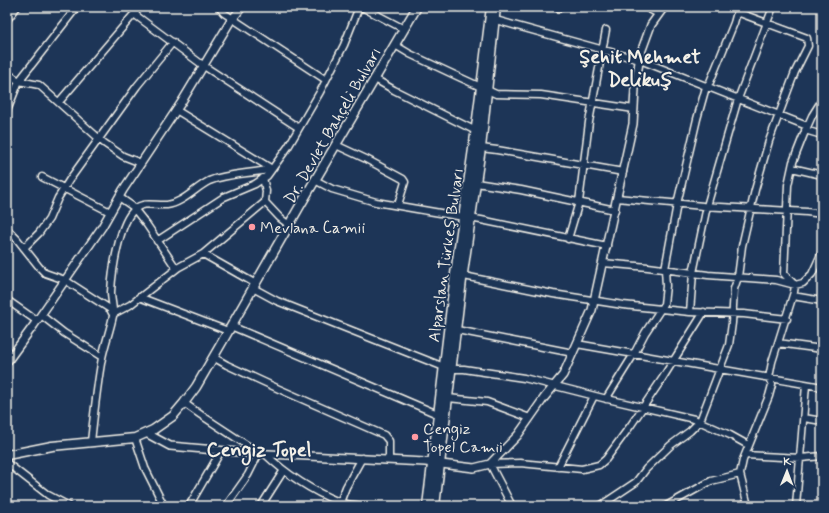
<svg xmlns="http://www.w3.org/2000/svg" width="829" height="513" font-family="Mynerve,sans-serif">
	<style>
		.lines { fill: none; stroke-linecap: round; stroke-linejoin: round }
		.minor-casing { stroke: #f4f1e8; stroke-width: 9 }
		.tertiary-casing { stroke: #f4f1e8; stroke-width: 10 }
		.secondary-casing { stroke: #f4f1e8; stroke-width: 11 }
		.minor { stroke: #1d3557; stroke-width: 6 }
		.tertiary { stroke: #1d3557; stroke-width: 7 }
		.secondary { stroke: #1d3557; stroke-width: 8 }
		.poi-dot { fill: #ff9aa2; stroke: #1d3557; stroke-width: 1.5 }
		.labels { text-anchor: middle; stroke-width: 3.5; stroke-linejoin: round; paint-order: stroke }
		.street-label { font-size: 16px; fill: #f4f1e8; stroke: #1d3557 }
		.poi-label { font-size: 16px; fill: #f4f1e8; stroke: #1d3557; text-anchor: start }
		.district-label { font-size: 20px; font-weight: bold; fill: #f4f1e8; stroke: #1d3557 }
	</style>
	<rect width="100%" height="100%" fill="#1d3557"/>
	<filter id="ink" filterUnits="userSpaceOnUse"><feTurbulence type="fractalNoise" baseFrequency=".025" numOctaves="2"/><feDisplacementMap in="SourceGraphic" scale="8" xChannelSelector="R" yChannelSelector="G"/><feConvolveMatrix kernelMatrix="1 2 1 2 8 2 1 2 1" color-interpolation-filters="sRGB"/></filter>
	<g filter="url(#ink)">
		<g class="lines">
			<defs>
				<path id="minor" d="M219,7L224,13L326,80
					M362,7L404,29
					M645,7L659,14
					M559,8L560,7
					M134,14L204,66L299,128
					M492,19L640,60L807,126
					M7,20L17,7
					M395,45L410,54L459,77L496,94L541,95L634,109
					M7,73L19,81L39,85L104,143L123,156L141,163
					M375,79L394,90L478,132
					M59,102L140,7
					M176,110L272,169
					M7,111L19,81L77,7
					M805,130L822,135
					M336,145L366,159L403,179L405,182L398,205
					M481,148L497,150L623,172
					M792,168L822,175
					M42,177L110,212
					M263,178L266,191L265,202L280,218L289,225
					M315,180L332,189L376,202L481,220L607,246
					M476,183L521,190L615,210
					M119,197L132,206L147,225L176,268
					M617,198L703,206L807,212L822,214
					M7,229L17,239L40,268L45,273L65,280L110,309L112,313
					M568,239L579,202L589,122L606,30
					M157,241L224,197L255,184L267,176L288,147L320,92L344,45L359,7
					M24,248L39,233L49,219L58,198L70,179L137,86L173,42
					M203,254L256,284
					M603,263L648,267L708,275L776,280L795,285L803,283L812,274L822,252
					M459,275L553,294L623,305L690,312L744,314L787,319
					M253,288L277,301L444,367L452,369H464L524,378L603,398L694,419L730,435L748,445
					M793,296L822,301
					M139,297L228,331
					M7,300L37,321
					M690,312L693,273L707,206L738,99L773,7
					M113,314L130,305L179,267L203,254L265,202
					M41,315L64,333L102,357
					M231,326L442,416
					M452,329L573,353
					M778,343L822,349
					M577,344L822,387
					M213,357L227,365L279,389L384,435L389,441V460
					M448,398L487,402L530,418
					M184,403L201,415L259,453L248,475L226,506
					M804,418L822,421
					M135,438L145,468L164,506
					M91,442C94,414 97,385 102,358C105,344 110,330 113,316C114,309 111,300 111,292C112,272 119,222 135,209C144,201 156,206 167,205C183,203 195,188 209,181C228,173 251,174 272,169
					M264,453C285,473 312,491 339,502C346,505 356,505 363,506
					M745,455L801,458L822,456
					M7,463L48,495L69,506
					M558,467L594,396
					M339,505L346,487L362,458
					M189,506L221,451
					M261,506L284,470
					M512,506L490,464L520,463L582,469L599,465L606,459L631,425L662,379L704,312
					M600,506L636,482L646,469L671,445L690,431L700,421L729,345L732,323L734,289L738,277L742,246L755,190L769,141L795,72L808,46L807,38L737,12L734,23L710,82L706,87L697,119L677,204L665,269L666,286L664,304L645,333L634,354L606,399
					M666,506L711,481L740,474
					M748,506L740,474L743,460L769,396L772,385L769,378L772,362L794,292L795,285L784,274L788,185L793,162L804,134L812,116L822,100
					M796,506L806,385"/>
				<path id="tertiary" d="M7,362L34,325L102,227L123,190L181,103L230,22L242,7
					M146,433L170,446L249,453L425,462L474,468L490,464L518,435L544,398L563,375L592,310L633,124L635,89L640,55L651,25L664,7"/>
				<path id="secondary" d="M7,455L52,446L135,438L153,430L173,416L184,403L196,387L221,344L301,204L417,7
					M427,506L455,274L475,135L491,7
					M435,506L462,280L481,148L496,7"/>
			</defs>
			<use href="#minor" class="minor-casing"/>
			<use href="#tertiary" class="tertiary-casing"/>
			<use href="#secondary" class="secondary-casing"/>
			<use href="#minor" class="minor"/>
			<use href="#tertiary" class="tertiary"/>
			<use href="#secondary" class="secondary"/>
		</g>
	</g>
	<g class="poi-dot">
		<circle cx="252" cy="227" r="4"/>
		<circle cx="415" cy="437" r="4"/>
	</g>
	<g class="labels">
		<g class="street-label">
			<text transform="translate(332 125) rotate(-60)" y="6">Dr. Devlet Bahçeli Bulvarı</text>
			<text transform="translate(445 255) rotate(-82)" y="6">Alparslan Türkeş Bulvarı</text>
		</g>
		<g class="poi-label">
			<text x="260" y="233">Mevlana Camii</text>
			<text x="423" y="434">Cengiz<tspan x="423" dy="18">Topel Camii</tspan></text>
		</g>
		<g class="district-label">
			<text x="640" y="63">Şehit Mehmet<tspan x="640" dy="23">Delikuş</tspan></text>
			<text x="259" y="456">Cengiz Topel</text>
		</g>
	</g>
	<rect width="829" height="513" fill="none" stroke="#1d3557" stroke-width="24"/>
	<rect x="12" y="12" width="805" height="489" fill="none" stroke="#f4f1e8" stroke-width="1.5" filter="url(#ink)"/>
	<g transform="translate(787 471) rotate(1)" stroke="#1d3557" stroke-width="3" paint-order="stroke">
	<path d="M0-3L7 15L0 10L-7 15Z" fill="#f4f1e8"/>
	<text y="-6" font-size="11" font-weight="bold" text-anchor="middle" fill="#f4f1e8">K</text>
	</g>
</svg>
